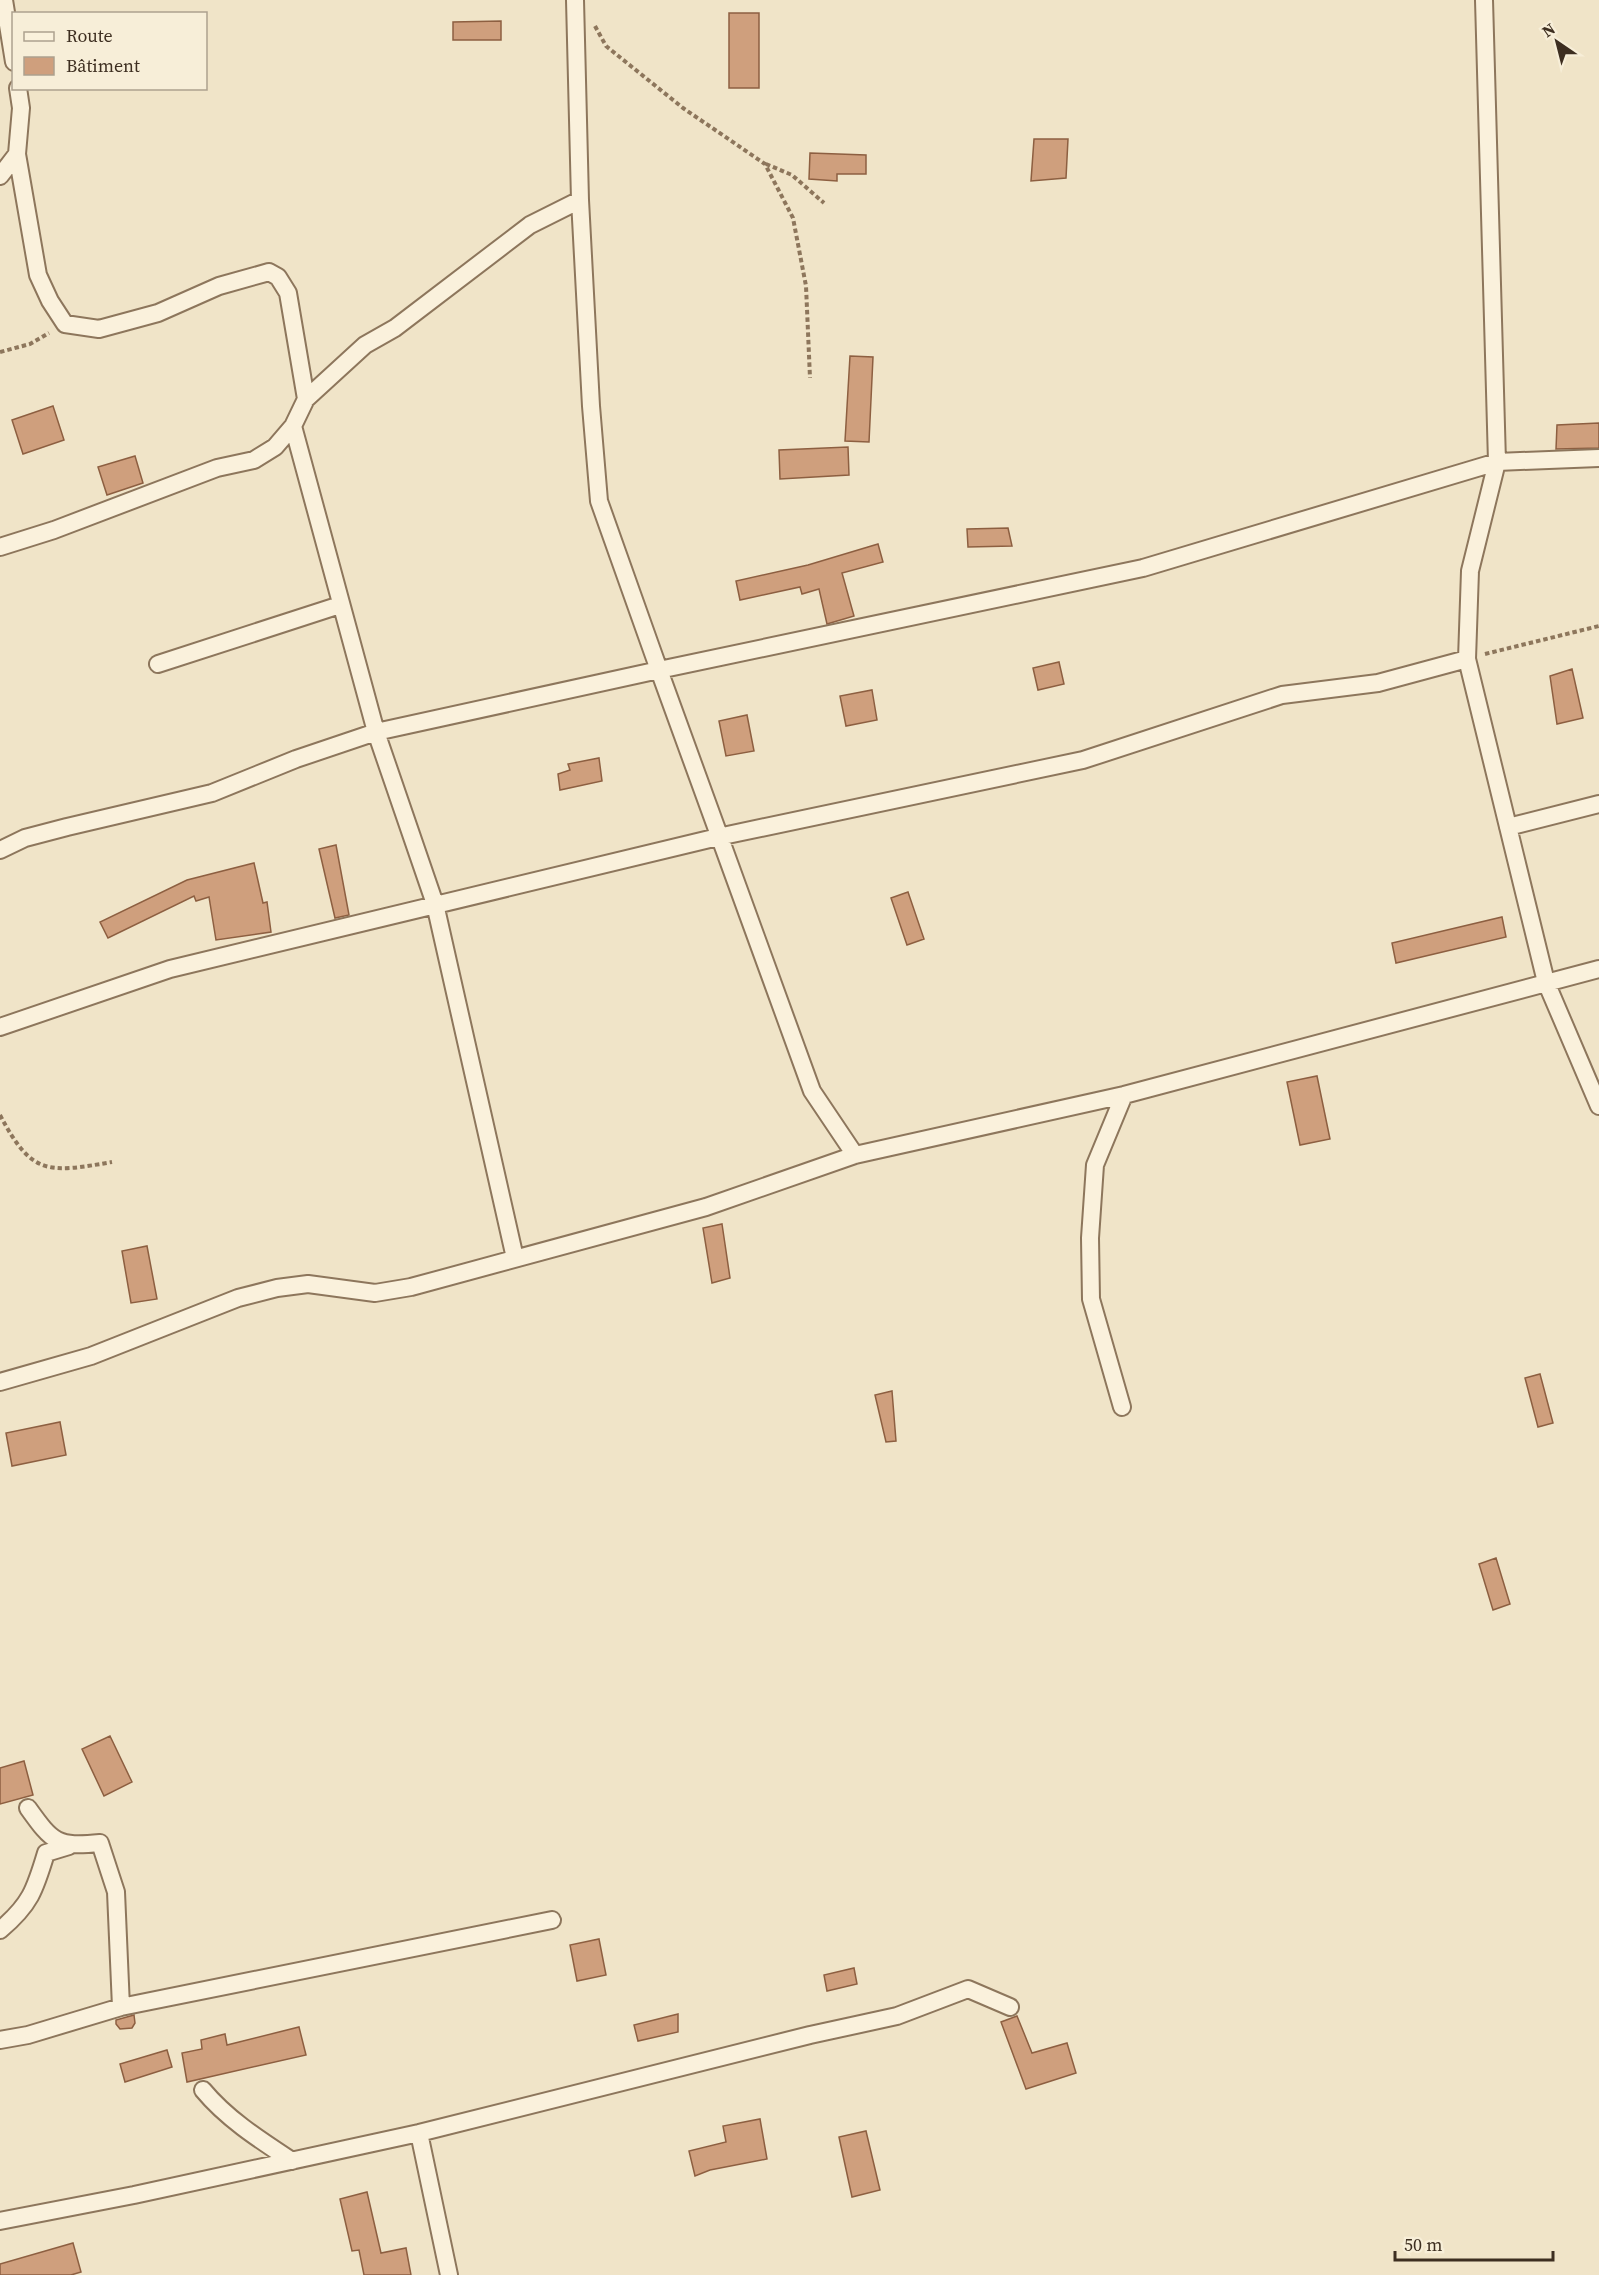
<svg xmlns="http://www.w3.org/2000/svg" width="1599" height="2275" font-family="'Source Serif 4',serif">
	<style>
		.building { fill: #cf9f7d; stroke: #8d5f41; stroke-width: 1.5 }
		.lines { fill: none; stroke-linecap: round; stroke-linejoin: round }
		.minor-casing { stroke: #8d765c; stroke-width: 20 }
		.path { stroke: #8d765c; stroke-width: 4; stroke-dasharray: 4.5 3; stroke-linecap: butt }
		.minor { stroke: #faf1dc; stroke-width: 16 }
	</style>
	<rect width="100%" height="100%" fill="#f0e4c8"/>
	<path class="building" d="M729,13H759V88H729Z
		M501,21V40H453V22Z
		M1034,139H1068L1066,178L1031,181Z
		M810,153L866,155V174H837V181L809,179Z
		M850,356L873,357L869,442L845,441Z
		M53,406L64,440L23,454L12,420Z
		M1599,423V448L1556,449L1557,425Z
		M848,447L849,475L780,479L779,450Z
		M135,456L143,483L107,495L98,467Z
		M1008,528L1012,546L968,547L967,529Z
		M878,544L883,562L842,573L854,616L827,624L819,589L802,594L800,587L740,600L736,581L808,565Z
		M1059,662L1064,684L1038,690L1033,668Z
		M1572,669L1583,718L1557,724L1550,676Z
		M872,690L877,720L846,726L840,696Z
		M747,715L754,751L726,756L719,721Z
		M599,758L602,781L560,790L558,774L570,770L568,764Z
		M336,845L349,915L335,918L319,849Z
		M254,863L263,903L267,902L271,932L216,940L209,897L196,901L194,896L108,938L100,922L187,880Z
		M908,892L924,939L907,945L891,898Z
		M1502,917L1506,937L1396,963L1392,943Z
		M1317,1076L1330,1139L1300,1145L1287,1082Z
		M722,1224L730,1278L712,1283L703,1228Z
		M147,1246L157,1299L131,1303L122,1251Z
		M1540,1374L1553,1423L1538,1427L1525,1378Z
		M892,1391L896,1441L886,1442L875,1395Z
		M60,1422L66,1455L12,1466L6,1433Z
		M1496,1558L1510,1604L1493,1610L1479,1564Z
		M110,1736L132,1782L104,1796L82,1749Z
		M24,1761L33,1795L0,1804V1768Z
		M599,1939L606,1975L577,1981L570,1945Z
		M854,1968L857,1984L827,1991L824,1975Z
		M678,2014V2032L638,2041L634,2025Z
		M134,2015L135,2023L132,2028L120,2029L116,2024V2020Z
		M1017,2016L1032,2053L1067,2043L1076,2073L1026,2089L1001,2022Z
		M299,2027L306,2055L187,2082L182,2053L202,2049L201,2040L225,2034L227,2045Z
		M167,2050L172,2067L125,2082L120,2064Z
		M760,2119L767,2159L710,2170L695,2176L689,2151L726,2142L723,2126Z
		M866,2131L880,2190L852,2197L839,2137Z
		M367,2192L381,2253L406,2248L411,2275H364L359,2250L352,2251L340,2199Z
		M73,2243L81,2272L71,2275H0V2264Z"/>
	<g class="lines">
		<defs>
			<path id="minor" d="M4,0L14,62
				M575,0L580,200L591,406L599,501L659,670L1143,568L1497,462L1470,571L1467,659L1546,982L1599,1106
				M1484,0L1497,462L1599,458
				M18,88L21,108L17,154L38,275L50,301L65,324L99,329L158,313L219,286L269,272L278,277L288,293L306,399
				M0,176L17,154
				M293,426L376,732L659,670L812,1091L855,1155
				M0,547L54,530L217,468L254,460L275,447L293,426L306,399L365,345L395,328L530,225L580,200
				M158,664L340,605
				M1508,827L1599,804
				M0,850L25,838L67,827L212,793L296,759L376,732L435,904L515,1258
				M0,1027L170,969L718,837L1083,760L1282,695L1378,683L1467,659
				M0,1382L91,1356L238,1298L277,1288L308,1284L375,1293L411,1287L706,1207L855,1155L1124,1095L1599,969
				M1122,1407L1091,1299L1090,1238L1095,1165L1124,1095
				M28,1808C53,1843 57,1847 100,1843L116,1892L121,2007
				M0,1930C30,1905 35,1890 46,1853L69,1846
				M0,2040L28,2035L121,2007L552,1920
				M203,2090C227,2119 260,2140 292,2161
				M419,2133L449,2275
				M0,2221L134,2195L419,2133L810,2035L897,2016L968,1989L1010,2007"/>
		</defs>
		<use href="#minor" class="minor-casing"/>
		<path class="path" d="M595,26L606,46L683,108L765,164L793,218L806,286L810,378
			M766,164L792,175L824,203
			M0,352L30,344L49,333
			M1485,654L1599,626
			M0,1115C32,1176 48,1173 112,1162"/>
		<use href="#minor" class="minor"/>
	</g>
	<rect x="12" y="12" width="195" height="78" fill="#f7eed8" stroke="#ada18e" stroke-width="1.5"/>
	<rect x="24" y="32" width="30" height="9" fill="#faf1dc" stroke="#ada18e" stroke-width="1.5"/>
	<text x="66" y="42" font-size="18" fill="#3d2e20">Route</text>
	<rect x="24" y="57" width="30" height="18" fill="#cf9f7d" stroke="#ada18e" stroke-width="1.5"/>
	<text x="66" y="72" font-size="18" fill="#3d2e20">Bâtiment</text>
	<g transform="translate(1557 42) rotate(325)" stroke="#f7eed8" stroke-width="4.5" paint-order="stroke">
	<path d="M0-4.5L10 22L0 15L-10 22Z" fill="#3d2e20"/>
	<text y="-9" font-size="16" font-weight="bold" text-anchor="middle" fill="#3d2e20">N</text>
	</g>
	<path d="M1395 2251v9h158v-9" fill="none" stroke="#3d2e20" stroke-width="3"/>
	<text x="1404" y="2251" font-size="18" fill="#3d2e20" stroke="#f7eed8" stroke-width="4.5" paint-order="stroke">50 m</text>
</svg>
